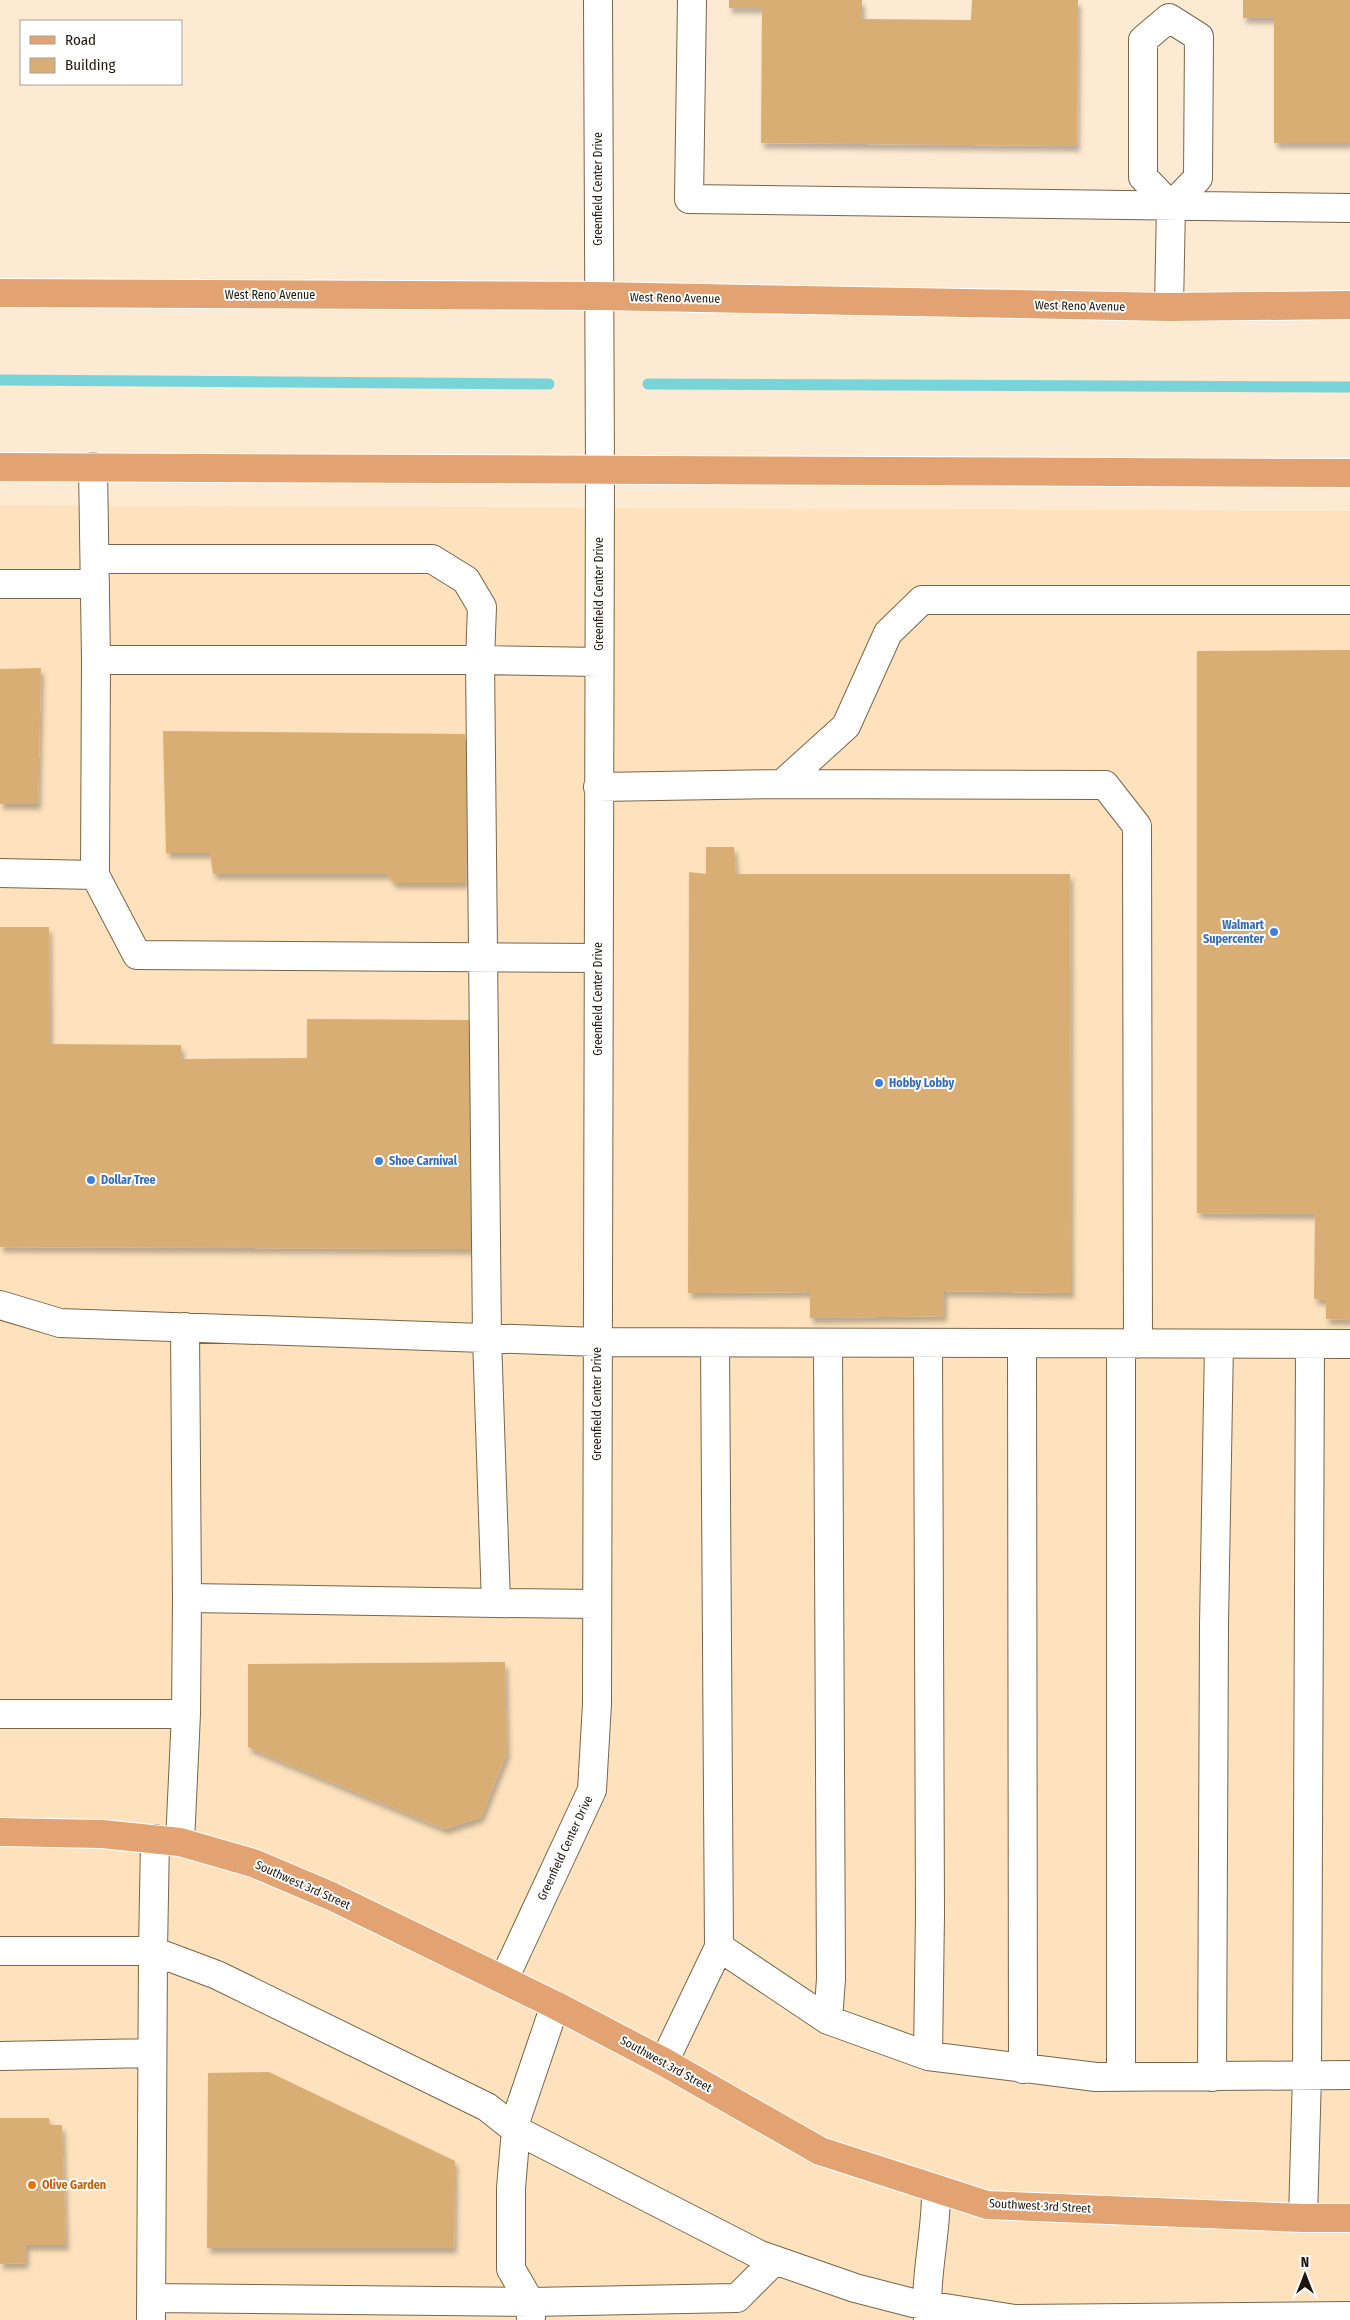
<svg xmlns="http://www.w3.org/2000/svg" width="1350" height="2320" font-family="'Fira Sans Condensed',sans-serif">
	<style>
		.built { fill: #fee2bd }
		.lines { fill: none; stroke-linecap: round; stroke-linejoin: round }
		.stream { stroke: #77d4d9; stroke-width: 11 }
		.building { fill: #d8ae75; filter: url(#shadow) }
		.minor-casing { stroke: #79654a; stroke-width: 30 }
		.major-casing { stroke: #fff; stroke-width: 30 }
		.minor { stroke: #fff; stroke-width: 28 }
		.major { stroke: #e2a271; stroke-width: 28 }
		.shop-dot { fill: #3f7fe0; stroke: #fff; stroke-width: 2 }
		.food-dot { fill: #e8710a; stroke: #fff; stroke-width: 2 }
		.labels { text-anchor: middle; stroke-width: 4; stroke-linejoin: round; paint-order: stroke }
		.street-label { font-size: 12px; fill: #1f170c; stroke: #fff }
		.shop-label { font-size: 12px; font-weight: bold; fill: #366cbe; stroke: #fff; text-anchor: start }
		.food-label { font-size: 12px; font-weight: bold; fill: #c56008; stroke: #fff; text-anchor: start }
	</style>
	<defs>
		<filter id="shadow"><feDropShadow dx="3" dy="5.5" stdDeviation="2.5" flood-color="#0004"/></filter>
	</defs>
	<rect width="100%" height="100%" fill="#fdead2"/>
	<path class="built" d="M0,505L1350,511V2320H0Z"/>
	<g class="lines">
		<path class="stream" d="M0,380L549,384
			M648,384L1350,387"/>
	</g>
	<path class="building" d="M729,0H862V19L971,20L972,0H1078L1077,146L761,143L762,8H729Z
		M1243,0H1350V143H1274V18H1243Z
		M1350,650V1320L1326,1319V1300L1314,1299L1315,1214L1197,1213V651Z
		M41,668L38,804H0V669Z
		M163,731L465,734V883H394L387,874H213L210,853H166Z
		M706,847H734L736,874H1070L1071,1293L944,1291V1316L810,1318V1292L688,1293L689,872L706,874Z
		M0,927H49L50,1044L181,1045L182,1059L307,1058V1019L469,1020L473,1249L0,1247Z
		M505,1662L507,1753L481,1817L445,1829L248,1747V1664Z
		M269,2072L455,2161L454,2248H207L208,2073Z
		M0,2118H49L50,2125H62L66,2245H26V2263L0,2264Z"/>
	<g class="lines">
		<defs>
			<path id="minor" d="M692,0L689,199L1350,208
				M1169,18L1199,37L1198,178L1171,206L1143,177V40Z
				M1169,307L1171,206
				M93,467L96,660H480L482,607L466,580L432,559H95
				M0,584H95
				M782,784L1105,785L1137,826L1138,1344
				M598,787L782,784L846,726L888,633L922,600H1350
				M0,873L95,875L137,955L598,958
				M95,875L96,660
				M0,1305L60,1323L597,1342L1350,1344
				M185,1327L187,1598
				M828,1343L831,1979L828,2020
				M1022,1343L1023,2069
				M1121,1344V2077
				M496,1603L597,1604
				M0,1714H186L187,1598L496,1603L487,1338L480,660L599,662
				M155,1839L153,1951L217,1975L487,2107L516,2130L760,2255L855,2288L913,2303L1015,2319L1350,2316
				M180,1842L186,1714
				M719,1947L828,2020L928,2056L1096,2077L1350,2075
				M0,1951H153L151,2320
				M504,1979L592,1790L597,1704L600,470L598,0
				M0,2056L152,2053
				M928,2056L930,1914L928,1343
				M664,2062L719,1947L715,1343
				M1212,2077L1214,1624L1219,1344
				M1303,2218L1307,2075L1310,1344
				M151,2298L530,2302L737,2298L775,2260
				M531,2317L530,2302L511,2269V2188L517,2117L555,2005
				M928,2320C924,2277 937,2232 936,2189"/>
			<path id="major" d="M0,293L598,296L1169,307L1350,305
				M0,467L1350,473
				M0,1832L102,1834L180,1842L253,1863L331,1896L555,2005L664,2062L820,2151L987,2205L1303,2218H1350"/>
		</defs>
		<use href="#minor" class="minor-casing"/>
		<use href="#major" class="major-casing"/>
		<use href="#minor" class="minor"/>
		<use href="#major" class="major"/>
	</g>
	<g class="shop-dot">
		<circle cx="1274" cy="932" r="5"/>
		<circle cx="879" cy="1083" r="5"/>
		<circle cx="379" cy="1161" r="5"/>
		<circle cx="91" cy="1180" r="5"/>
	</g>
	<circle class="food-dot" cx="32" cy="2185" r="5"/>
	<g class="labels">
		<g class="street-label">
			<text transform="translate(598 189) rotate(-90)" y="4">Greenfield Center Drive</text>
			<text x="270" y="299">West Reno Avenue</text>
			<text transform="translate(675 298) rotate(1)" y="4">West Reno Avenue</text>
			<text transform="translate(1080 306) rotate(1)" y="4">West Reno Avenue</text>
			<text transform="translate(599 594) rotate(-90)" y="4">Greenfield Center Drive</text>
			<text transform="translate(598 999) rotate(-90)" y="4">Greenfield Center Drive</text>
			<text transform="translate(597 1404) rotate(-90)" y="4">Greenfield Center Drive</text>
			<text transform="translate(565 1848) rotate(-65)" y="4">Greenfield Center Drive</text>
			<text transform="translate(303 1885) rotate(24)" y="4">Southwest 3rd Street</text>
			<text transform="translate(666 2064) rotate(29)" y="4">Southwest 3rd Street</text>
			<text transform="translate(1040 2206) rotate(3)" y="4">Southwest 3rd Street</text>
		</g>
		<g class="shop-label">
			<text x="1264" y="929" text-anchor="end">Walmart<tspan x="1264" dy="14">Supercenter</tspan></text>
			<text x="889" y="1087">Hobby Lobby</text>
			<text x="389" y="1165">Shoe Carnival</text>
			<text x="101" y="1184">Dollar Tree</text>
		</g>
		<g class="food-label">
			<text x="42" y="2189">Olive Garden</text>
		</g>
	</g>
	<rect x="20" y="20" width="162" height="65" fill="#ffffff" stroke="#a5a29e"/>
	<rect x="30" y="36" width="25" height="8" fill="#e2a271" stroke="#a5a29e"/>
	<text x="65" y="45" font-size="15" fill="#1f170c">Road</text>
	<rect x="30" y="58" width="25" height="15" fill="#d8ae75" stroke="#a5a29e"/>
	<text x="65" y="70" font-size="15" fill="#1f170c">Building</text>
	<g transform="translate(1305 2275)" stroke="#ffffff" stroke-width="4" paint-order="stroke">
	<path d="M0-4L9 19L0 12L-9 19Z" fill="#1f170c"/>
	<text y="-8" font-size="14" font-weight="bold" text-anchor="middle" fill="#1f170c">N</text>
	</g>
</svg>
